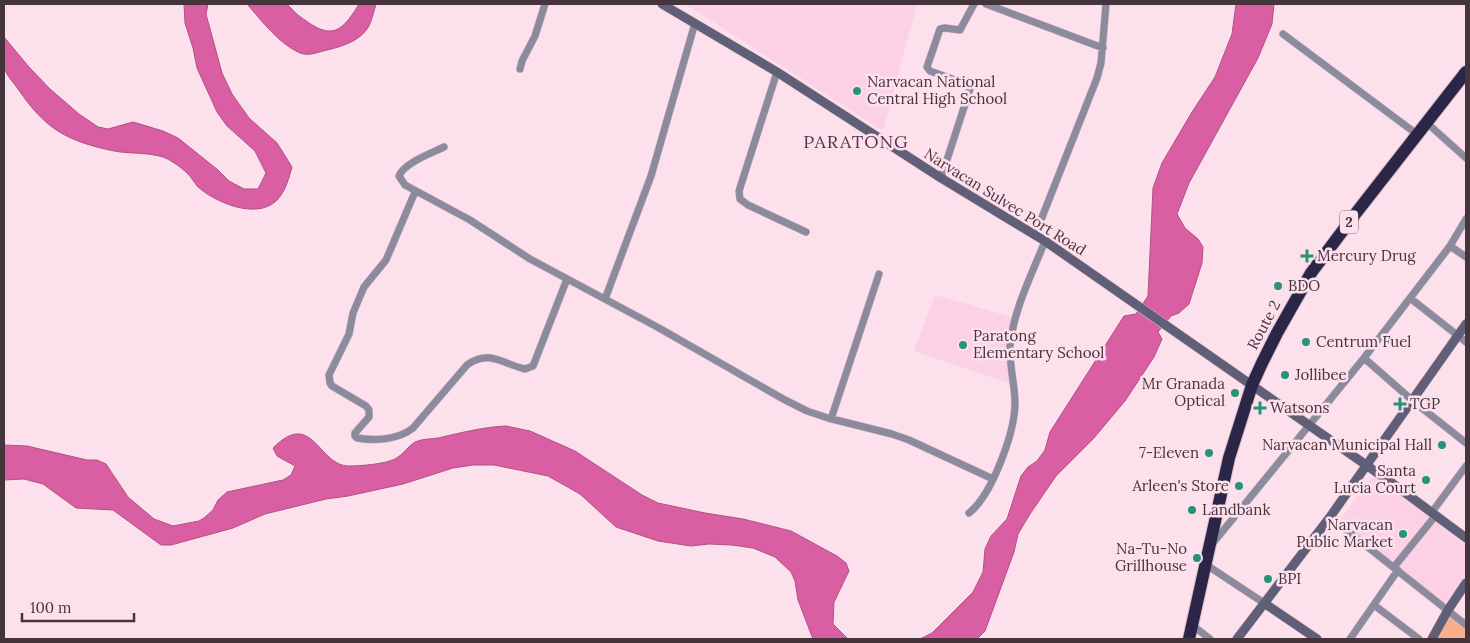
<svg xmlns="http://www.w3.org/2000/svg" width="1470" height="643" font-family="Lora,serif">
	<style>
		.built { fill: #fcd1e5 }
		.green { fill: #f7b08a }
		.water { fill: #da5fa2; stroke: #ae5283 }
		.lines { fill: none; stroke-linecap: round; stroke-linejoin: round }
		.street-casing { stroke: #d8bec9; stroke-width: 8 }
		.secondary-casing { stroke: #d8bec9; stroke-width: 10 }
		.highway-casing { stroke: #d8bec9; stroke-width: 14 }
		.street { stroke: #8c8b9d; stroke-width: 7 }
		.secondary { stroke: #615f78; stroke-width: 9 }
		.highway { stroke: #2b2647; stroke-width: 12 }
		.poi-dot { fill: #279475; stroke: #fce0ec; stroke-width: 2 }
		.labels { text-anchor: middle; stroke-width: 5; stroke-linejoin: round; paint-order: stroke }
		.shield { fill: #fce0ec; stroke: #7d6871; stroke-width: 1 }
		.shield-label { font-size: 14px; font-weight: bold; fill: #46343c }
		.poi-label { font-size: 15px; fill: #46343c; stroke: #fce0ec; text-anchor: start }
		.street-label { font-size: 15px; fill: #46343c; stroke: #fce0ec }
		.quarter-label { font-size: 18px; letter-spacing: 1px; fill: #583446; stroke: #fce0ec }
	</style>
	<rect width="100%" height="100%" fill="#fce0ec"/>
	<path class="built" d="M685,4H917L883,131Z
		M935,295L1015,318L1010,338L1007,368L1011,384L914,351Z
		M1375,473L1466,546V580L1447,605L1339,521Z"/>
	<path class="green" d="M1449,614L1466,629V639H1435Z"/>
	<path class="water" d="M184,4H208L206,14L222,73L232,94L249,118L277,143L292,167C289,178 285,193 276,201C256,220 214,202 197,186C194,182 191,177 188,174C182,168 171,160 163,157C146,152 130,154 114,151C67,141 46,130 18,89C14,83 6,75 4,67C1,59 4,46 4,37L29,67L50,89L79,114L98,127L108,129L133,122L163,131L178,138L218,170L229,181L244,189H258L266,173L255,151L227,126L217,112L197,68L193,48L185,23Z
		M247,4C254,4 282,2 286,4C290,6 294,12 298,15C328,38 339,38 359,4H376C374,11 372,19 369,26C360,42 340,47 323,51C316,53 308,56 300,53C279,44 262,21 247,4Z
		M1236,4H1274L1272,24L1258,58L1189,183L1177,214L1185,228L1198,239L1203,247L1202,263L1189,304L1179,313L1171,316L1158,332L1162,339L1154,357L1125,401L1093,439L1056,476L1030,514L1018,534L1014,552L985,631L977,639H920L932,633L973,592L983,572L985,549L991,536L1007,519L1021,476L1028,467L1037,461L1045,450L1050,432L1124,316L1136,314L1148,296L1153,188L1162,163L1192,112L1215,77L1232,34Z
		M506,426L530,431L575,451L642,495L658,503L705,513L743,519L791,531L837,556L846,563L849,571L834,602L833,624L848,639H813L798,600L795,581L791,572L775,557L753,548L732,545L709,544L691,546L658,541L616,527L580,494L548,476L494,465H473L453,468L403,484L348,496L326,499L265,514L233,528L171,545H161L113,510L76,508L43,484L24,479L4,480V445L27,446L87,460H97L106,464L128,497L154,519L173,526L199,521L204,518L213,510L218,500L227,492L283,480L291,475L295,466L277,456L273,448C313,408 318,466 349,466C361,466 385,464 395,459C403,455 408,446 415,442C421,439 431,439 438,438C460,433 483,427 506,426Z"/>
	<g class="lines">
		<defs>
			<path id="street" d="M986,4L1103,48
				M1283,34L1418,135
				M520,69L522,61L535,36L545,4
				M777,72L739,191L740,199L748,205L806,232
				M1427,123L1466,158
				M444,147C432,153 404,163 399,176L405,185L470,220L530,259L659,328L785,400L807,411L828,418L892,434L909,440L993,479
				M941,178L970,89L966,84L930,71L927,67L940,29L945,28L960,30L974,4
				M415,192L386,260L364,287L353,313L349,334L329,375L330,383L332,386L366,406L369,410V417L355,433V436L357,438C375,441 398,440 413,428L467,365C489,349 503,364 525,369L533,366L567,279
				M1035,235L1097,78L1101,63L1106,4
				M1450,246L1466,257
				M1410,298L1466,342
				M605,299L651,176L695,23
				M1364,358L1413,401L1466,443
				M831,419L879,274
				M1432,512L1466,466
				M969,513C992,495 1015,432 1015,403C1015,384 1009,365 1010,346C1013,311 1032,274 1045,241
				M1330,517L1466,625
				M1213,543L1364,358L1450,246L1466,219
				M1205,564L1264,603
				M1394,567L1436,515
				M1374,605L1419,639
				M1192,625L1210,639
				M1350,639L1398,570"/>
			<path id="secondary" d="M662,4L777,72L941,178L1045,241L1392,483L1466,538
				M1264,603L1317,639
				M1237,639L1330,517L1466,324
				M1432,639L1448,610L1466,583"/>
			<path id="highway" d="M1189,639L1229,458L1252,385L1262,363L1277,333L1311,273L1356,213L1466,72"/>
		</defs>
		<use href="#street" class="street-casing"/>
		<use href="#secondary" class="secondary-casing"/>
		<use href="#highway" class="highway-casing"/>
		<use href="#street" class="street"/>
		<use href="#secondary" class="secondary"/>
		<use href="#highway" class="highway"/>
	</g>
	<g class="poi-dot">
		<circle cx="857" cy="91" r="5"/>
		<path d="M1304.5 248.5h5v5h5v5h-5v5h-5v-5h-5v-5h5z"/>
		<circle cx="1278" cy="286" r="5"/>
		<circle cx="1306" cy="342" r="5"/>
		<circle cx="963" cy="345" r="5"/>
		<circle cx="1285" cy="375" r="5"/>
		<circle cx="1235" cy="393" r="5"/>
		<path d="M1397.5 396.5h5v5h5v5h-5v5h-5v-5h-5v-5h5z"/>
		<path d="M1257.5 400.5h5v5h5v5h-5v5h-5v-5h-5v-5h5z"/>
		<circle cx="1442" cy="445" r="5"/>
		<circle cx="1209" cy="453" r="5"/>
		<circle cx="1426" cy="480" r="5"/>
		<circle cx="1239" cy="486" r="5"/>
		<circle cx="1192" cy="510" r="5"/>
		<circle cx="1403" cy="534" r="5"/>
		<circle cx="1197" cy="558" r="5"/>
		<circle cx="1268" cy="579" r="5"/>
	</g>
	<g class="labels">
		<rect class="shield" x="1340" y="210.5" width="18" height="23" rx="4"/>
		<g class="shield-label">
			<text x="1349" y="227">2</text>
		</g>
		<g class="poi-label">
			<text x="867" y="87">Narvacan National<tspan x="867" dy="17">Central High School</tspan></text>
			<text x="1317" y="261">Mercury Drug</text>
			<text x="1288" y="291">BDO</text>
			<text x="973" y="341">Paratong<tspan x="973" dy="17">Elementary School</tspan></text>
			<text x="1316" y="347">Centrum Fuel</text>
			<text x="1295" y="380">Jollibee</text>
			<text x="1225" y="389" text-anchor="end">Mr Granada<tspan x="1225" dy="17">Optical</tspan></text>
			<text x="1410" y="409">TGP</text>
			<text x="1270" y="413">Watsons</text>
			<text x="1432" y="450" text-anchor="end">Narvacan Municipal Hall</text>
			<text x="1199" y="458" text-anchor="end">7-Eleven</text>
			<text x="1416" y="476" text-anchor="end">Santa<tspan x="1416" dy="17">Lucia Court</tspan></text>
			<text x="1229" y="491" text-anchor="end">Arleen's Store</text>
			<text x="1202" y="515">Landbank</text>
			<text x="1393" y="530" text-anchor="end">Narvacan<tspan x="1393" dy="17">Public Market</tspan></text>
			<text x="1187" y="554" text-anchor="end">Na-Tu-No<tspan x="1187" dy="17">Grillhouse</tspan></text>
			<text x="1278" y="584">BPI</text>
		</g>
		<g class="street-label">
			<text transform="translate(1005 202) rotate(32)" y="5">Narvacan Sulvec Port Road</text>
			<text transform="translate(1264 325) rotate(-62)" y="5">Route 2</text>
		</g>
		<g class="quarter-label">
			<text x="856" y="148">PARATONG</text>
		</g>
	</g>
	<rect width="1470" height="643" fill="none" stroke="#46343c" stroke-width="10"/>
	<path d="M22 613v8h112v-8" fill="none" stroke="#46343c" stroke-width="2.5"/>
	<text x="30" y="613" font-size="15" fill="#46343c" stroke="#fce0ec" stroke-width="4" paint-order="stroke">100 m</text>
</svg>
